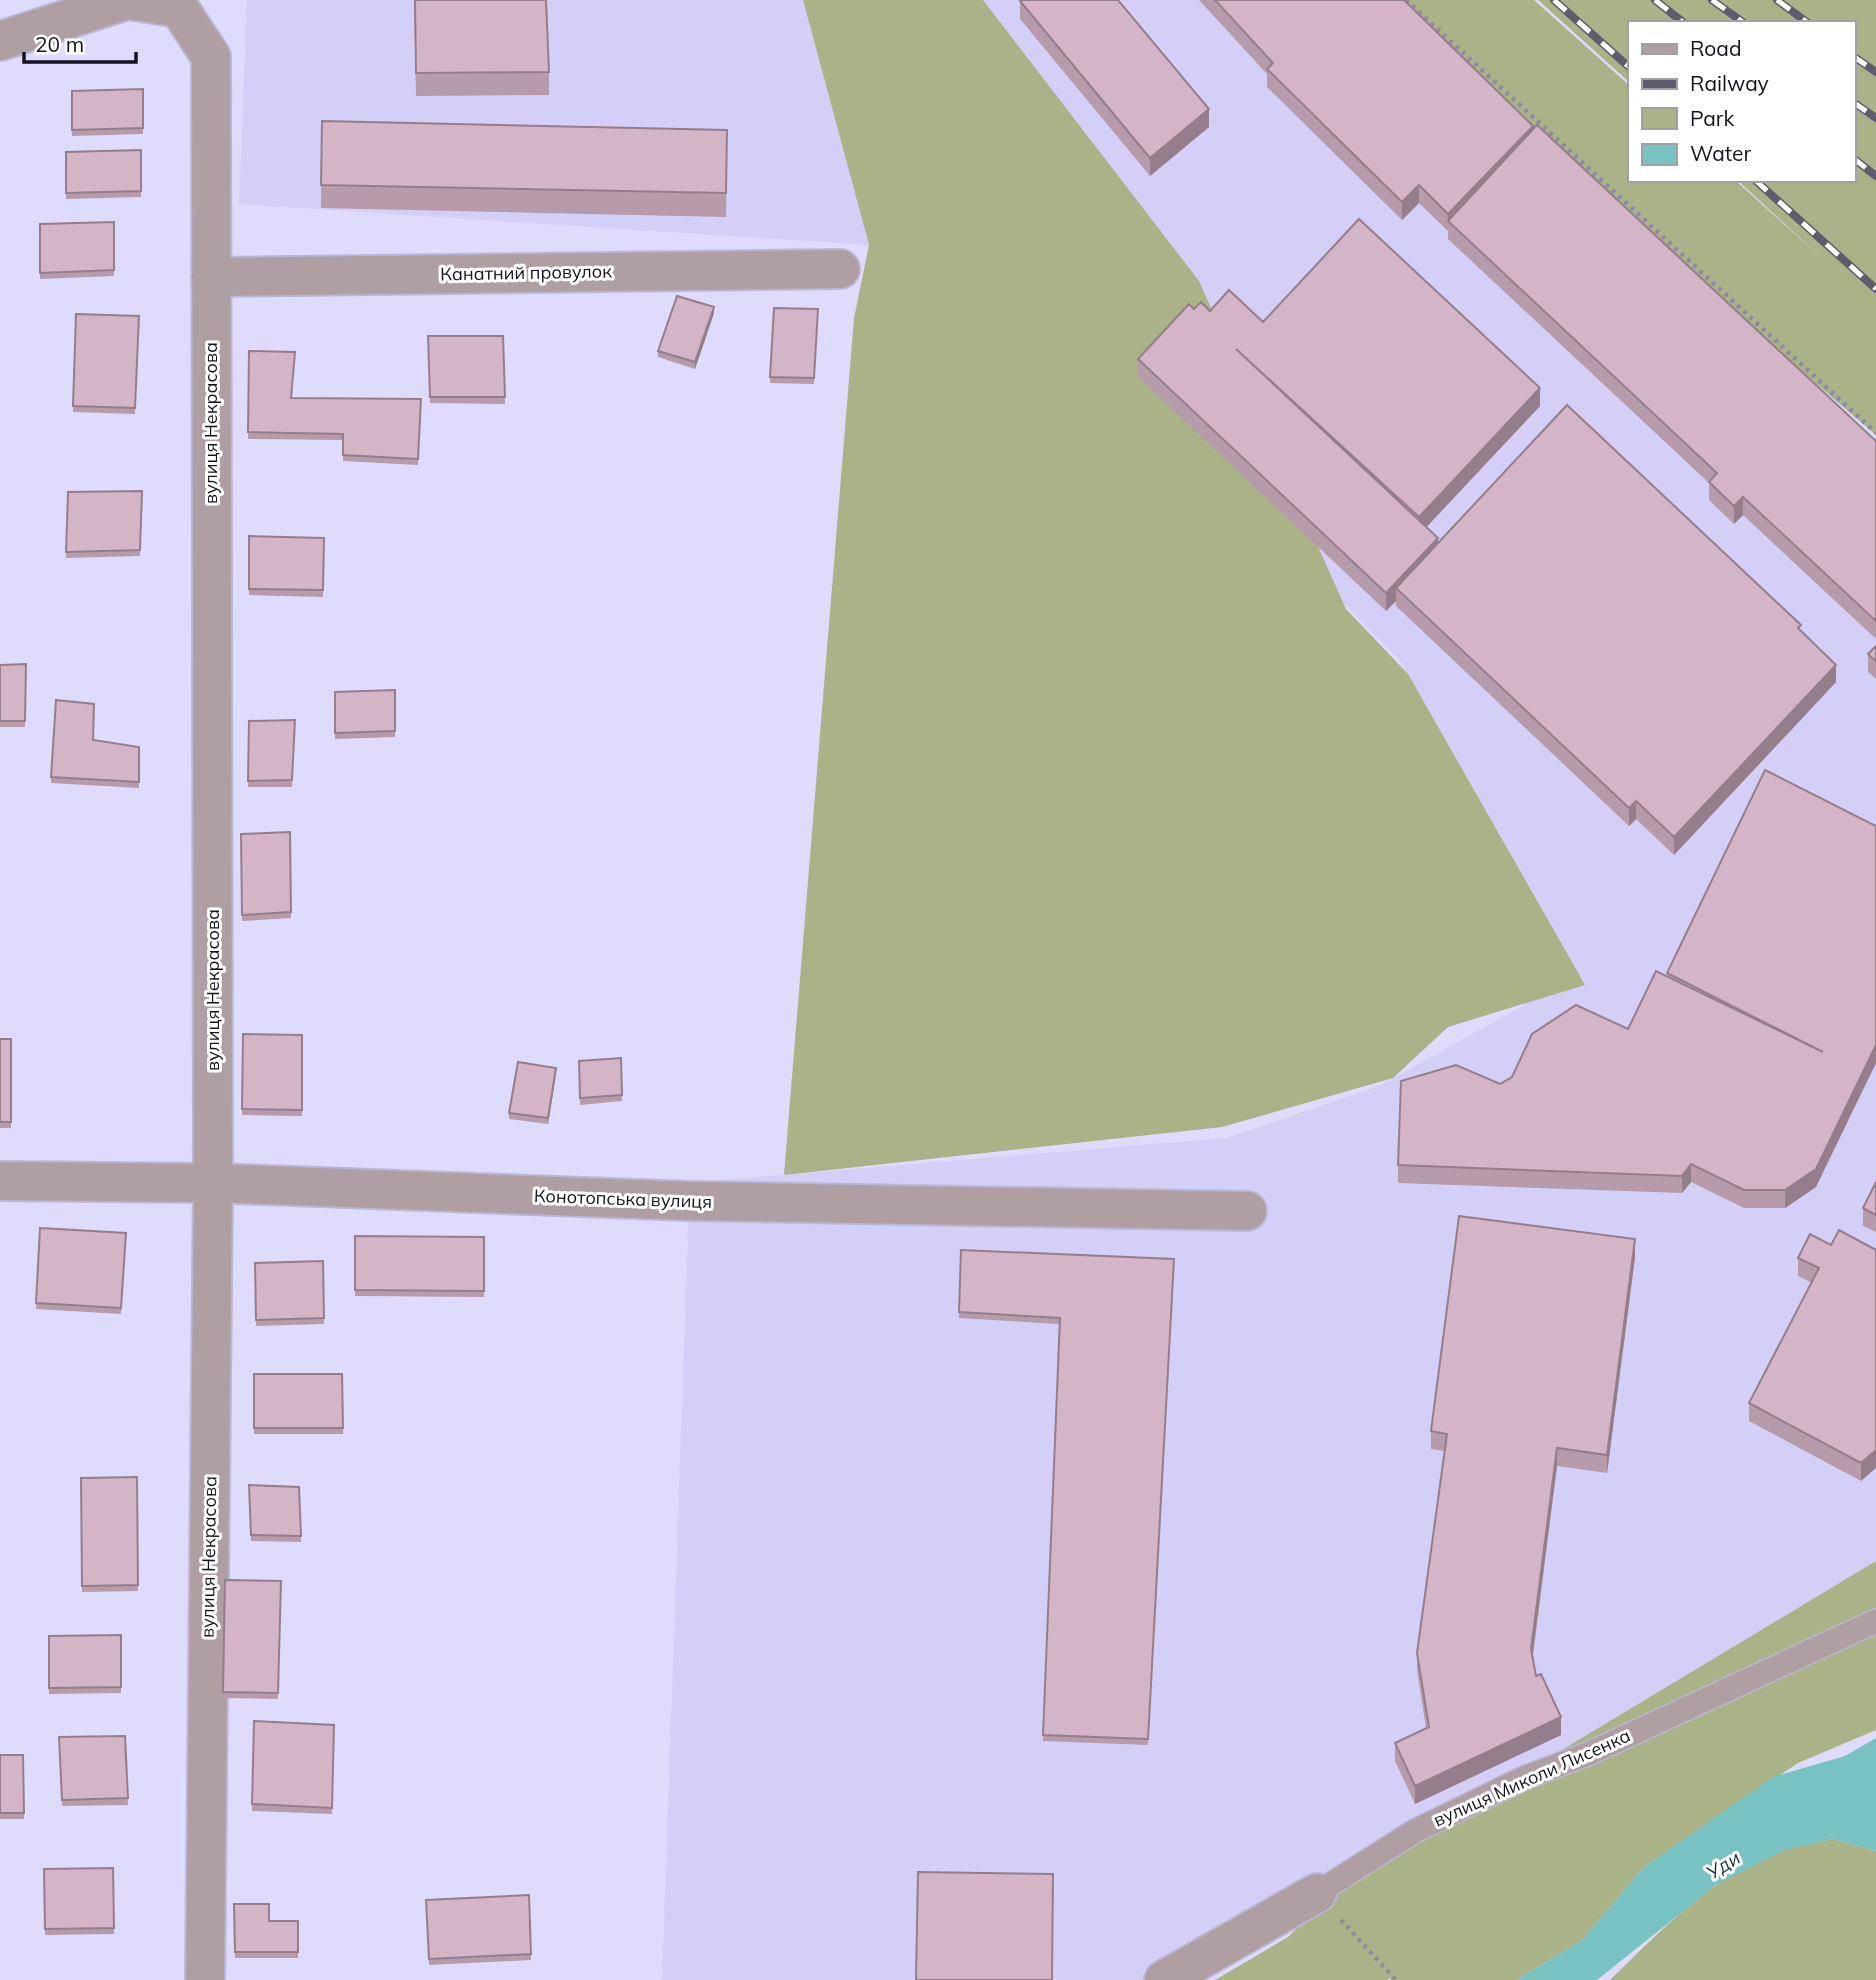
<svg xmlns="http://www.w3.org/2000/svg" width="1876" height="1980" font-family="Mulish,sans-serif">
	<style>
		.built { fill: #d4cff7 }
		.green { fill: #aab288 }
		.water { fill: #79c2c2 }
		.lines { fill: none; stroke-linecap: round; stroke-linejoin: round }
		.service-casing { stroke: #bab7d4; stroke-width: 26 }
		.minor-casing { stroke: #bab7d4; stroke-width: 42 }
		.path { stroke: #8d8aa2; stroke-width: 4.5; stroke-dasharray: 3.5 5; stroke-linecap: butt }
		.service { stroke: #af9ea2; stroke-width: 23 }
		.minor { stroke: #af9ea2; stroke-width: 38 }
		.rail-casing { stroke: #5e5c6f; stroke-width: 8 }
		.rail { stroke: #fff; stroke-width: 5; stroke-dasharray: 16; stroke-linecap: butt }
		.wall { fill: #b69bab }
		.shaded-wall { fill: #947e8b }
		.building { fill: #d4b4c7; stroke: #947e8b; stroke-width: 2 }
		.labels { text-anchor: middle; stroke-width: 6; stroke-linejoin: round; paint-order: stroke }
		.street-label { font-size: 18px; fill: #14131e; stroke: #fff }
		.water-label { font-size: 19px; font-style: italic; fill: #103435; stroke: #fff }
	</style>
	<rect width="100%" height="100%" fill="#dfdbfc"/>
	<path class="built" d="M247,0H803L869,245L239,204Z
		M983,0H1395L1876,445V1565L1539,1791L1164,1980H662L689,1202L699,1182L1226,1138L1379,1086L1576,976L1400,661L1113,367L1198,281Z"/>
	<path class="green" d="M803,0H983L1199,281L1346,609L1408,674L1585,985L1448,1027L1393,1078L1222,1127L784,1175L854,318L869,245Z
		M1368,0H1534L1629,85V180H1735L1826,262L1737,180H1853V23H1629V82L1538,0H1876V435Z
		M1876,1561V1730L1798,1763L1644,1867L1582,1940L1517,1980H1390L1391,1977L1387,1980H1215L1288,1937L1344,1881Z
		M1833,1839L1876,1851V1980H1610C1662,1930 1715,1873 1786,1849C1801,1844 1818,1843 1833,1839Z"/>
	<path class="water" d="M1876,1738V1851L1833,1839L1785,1850L1716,1885L1597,1980H1517L1582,1940L1644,1867L1773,1777L1845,1756Z"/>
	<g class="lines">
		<defs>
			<path id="service" d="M1317,1893L1415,1831L1524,1778L1588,1754L1876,1621"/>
			<path id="minor" d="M130,0L179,8L211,57L213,1183L205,1980
				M0,41L127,0
				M211,277L840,269
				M0,1181L213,1183L689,1201L1247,1211
				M1164,1980L1317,1893"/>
		</defs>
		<use href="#service" class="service-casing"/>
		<use href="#minor" class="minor-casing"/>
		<path class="path" d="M1406,0L1876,433
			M1341,1920L1396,1980"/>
		<use href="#service" class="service"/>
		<use href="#minor" class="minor"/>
		<defs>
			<path id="rail" d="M1554,0L1629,67
				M1655,0L1684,23
				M1712,0L1744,23
				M1777,0L1808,23
				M1853,56L1876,72
				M1853,102L1876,118
				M1853,158L1876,176
				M1755,180L1876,289"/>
		</defs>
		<use href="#rail" class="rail-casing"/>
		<use href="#rail" class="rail"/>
	</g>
	<path class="wall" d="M414,0L549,72V95L416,96Z
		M1199,0H1404L1533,129L1876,441V639L1743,515L1734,524L1709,500V483L1448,239V231L1419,203L1402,220L1267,87V74Z
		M1020,1L1209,127L1150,176L1020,19Z
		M143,89V134L72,136V91Z
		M322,121L727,130L726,217L321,208Z
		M141,150V197L66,199V152Z
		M114,222V276L40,279V224Z
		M774,308L818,309L814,384L770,383Z
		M1194,309L1210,311L1263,322L1540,406L1426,527L1438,543L1801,631L1836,682L1674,855L1636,819L1629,826L1396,606V601L1386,611L1138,377V359Z
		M714,313L695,369L658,357V351Z
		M76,314L139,316L135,414L73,412Z
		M428,336H503L505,404L430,403Z
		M249,351L292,398L421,399L418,465L343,461V440L248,439Z
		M142,491L140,556L66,558L68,492Z
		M324,538L323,597L249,595V589Z
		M1876,646V679L1868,672V654Z
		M26,664L25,727H0V665Z
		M395,690V737L335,739V692Z
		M295,720L292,787H248L249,721Z
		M93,740L139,747V788L51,783V777Z
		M1765,770L1816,1187L1785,1208H1744L1691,1182L1682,1193L1398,1183V1165L1500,1084L1628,1029L1667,976V973Z
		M290,832L291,918L242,921L241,834Z
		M302,1035V1116L242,1115V1109Z
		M0,1039H11V1128H0Z
		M621,1058L622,1101L580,1105L579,1061Z
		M556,1074L548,1124L509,1119V1113Z
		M1876,1182V1232L1863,1226V1208Z
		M40,1228L126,1239L121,1314L36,1309Z
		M355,1236L484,1237V1297L355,1296Z
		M1831,1245L1876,1250L1861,1481L1749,1421V1403L1812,1283L1798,1276V1258Z
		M961,1250L1174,1259L1148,1745L1043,1741L1059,1324L959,1318Z
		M1635,1257L1607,1473L1557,1466L1533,1656L1536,1676L1561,1735L1415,1804L1395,1761V1743L1426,1728L1417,1670V1653L1444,1451L1431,1449V1431Z
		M255,1263L324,1318V1324L256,1326Z
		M254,1374H342L343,1434H254Z
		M137,1477L138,1591L82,1592L81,1478Z
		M249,1485L299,1487L301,1542L251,1541Z
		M281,1581L278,1699L223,1698V1692Z
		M49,1636L121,1687V1693L49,1694Z
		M334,1725L332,1814L252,1811V1804Z
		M125,1736L128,1805L62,1806L59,1737Z
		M0,1755H23L24,1819H0Z
		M113,1868L114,1934L45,1935L44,1869Z
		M529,1895L531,1960L429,1965L426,1900Z
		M234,1904L269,1921H298V1958H235Z"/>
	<path class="shaded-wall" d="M1209,109V127L1150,176V158Z
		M1533,126V144L1448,221V214Z
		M1419,185V203L1402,220V202Z
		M714,307V313L695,369V362Z
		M1540,388V406L1419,535V517Z
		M1743,497V515L1734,524V506Z
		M1438,538V556L1396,588V601L1386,611V593Z
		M1836,665V682L1674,855V837Z
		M1636,801V819L1629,826V808Z
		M1876,1045V1063L1816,1187L1785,1208V1190Z
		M556,1068V1074L548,1124V1118Z
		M1691,1164V1182L1682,1193V1176Z
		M1635,1239V1257L1607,1473V1455Z
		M1557,1448V1466L1531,1666V1649Z
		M1876,1450V1468L1861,1481V1463Z
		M1561,1717V1735L1415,1804V1786Z"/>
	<path class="building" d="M415,0H546L549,72L416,73Z
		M1022,0H1118L1209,109L1150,158L1020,1Z
		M1215,0H1404L1533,126L1448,214L1419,185L1402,202L1267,69L1273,63Z
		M143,89V128L72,130V91Z
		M322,121L727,130L726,193L321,185Z
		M1537,125L1876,441V621L1743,497L1734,506L1709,482L1717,473L1448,221Z
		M141,150V191L66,193V152Z
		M1359,219L1540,388L1419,517L1236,349L1438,538L1386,593L1138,359L1189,304L1194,309L1201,302L1210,311L1229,290L1263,322Z
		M114,222V270L40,273V224Z
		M677,296L714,307L695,362L658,351Z
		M774,308L818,309L814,378L770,377Z
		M76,314L139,316L135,408L73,406Z
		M428,336H503L505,397H430Z
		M249,351L295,352L291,398L421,399L418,459L343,455V434L248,432Z
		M1567,405L1801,625L1798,628L1836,665L1674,837L1636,801L1629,808L1396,588Z
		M142,491L140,550L66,552L68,492Z
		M249,536L324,538L323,590L249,589Z
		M1876,646V661L1868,654Z
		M26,664L25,721H0V665Z
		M395,690V731L335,733V692Z
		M56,700L94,704L93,740L139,747V782L51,777Z
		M295,720L292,780L248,781L249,721Z
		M1765,770L1876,826V1045L1816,1169L1785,1190H1744L1691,1164L1682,1176L1398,1165L1401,1081L1456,1065L1500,1084L1512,1077L1532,1034L1576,1005L1628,1029L1656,971L1823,1052L1667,973Z
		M290,832L291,912L242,915L241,834Z
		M243,1034L302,1035V1110L242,1109Z
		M0,1039H11V1122H0Z
		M621,1058L622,1095L580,1098L579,1061Z
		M518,1062L556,1068L548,1118L509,1113Z
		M1876,1182V1215L1863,1208Z
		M1459,1216L1635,1239L1607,1455L1557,1448L1531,1649L1536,1676L1541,1674L1561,1717L1415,1786L1395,1743L1429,1727L1417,1653L1447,1434L1431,1431Z
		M40,1228L126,1233L121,1308L36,1303Z
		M1839,1230L1876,1250V1450L1861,1463L1749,1403L1819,1268L1798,1258L1810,1234L1831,1245Z
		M355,1236L484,1237V1291L355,1290Z
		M961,1250L1174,1259L1148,1739L1043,1735L1060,1318L959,1312Z
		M323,1261L324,1318L256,1320L255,1263Z
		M254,1374H342L343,1428H254Z
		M137,1477L138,1585L82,1586L81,1478Z
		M249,1485L299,1487L301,1536L251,1535Z
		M225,1580L281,1581L278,1693L223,1692Z
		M121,1635V1687L49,1688V1636Z
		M254,1721L334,1725L332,1808L252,1804Z
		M125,1736L128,1798L62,1800L59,1737Z
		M0,1755H23L24,1813H0Z
		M113,1868L114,1928L45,1929L44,1869Z
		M918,1872L1053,1874L1052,1980H916Z
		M529,1895L531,1954L429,1959L426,1900Z
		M234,1904H269V1921H298V1952H235Z"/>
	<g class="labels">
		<g class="street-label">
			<text transform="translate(526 273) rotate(-1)" y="6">Канатний провулок</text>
			<text transform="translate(211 423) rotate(-90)" y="6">вулиця Некрасова</text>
			<text transform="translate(213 990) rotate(-90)" y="6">вулиця Некрасова</text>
			<text transform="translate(623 1199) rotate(2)" y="6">Конотопська вулиця</text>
			<text transform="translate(209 1557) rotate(-89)" y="6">вулиця Некрасова</text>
			<text transform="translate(1532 1778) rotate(-24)" y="6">вулиця Миколи Лисенка</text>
		</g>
		<g class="water-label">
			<text transform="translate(1723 1865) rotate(-32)" y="7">Уди</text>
		</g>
	</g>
	<rect x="1628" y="21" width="228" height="161" fill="#ffffff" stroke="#a1a1a5" stroke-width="2"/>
	<rect x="1642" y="44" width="35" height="10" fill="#af9ea2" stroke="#a1a1a5" stroke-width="2"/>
	<text x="1690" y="56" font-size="21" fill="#14131e">Road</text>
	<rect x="1642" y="79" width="35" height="10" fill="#5e5c6f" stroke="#a1a1a5" stroke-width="2"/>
	<text x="1690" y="91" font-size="21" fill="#14131e">Railway</text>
	<rect x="1642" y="108" width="35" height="21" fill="#aab288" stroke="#a1a1a5" stroke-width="2"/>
	<text x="1690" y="126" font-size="21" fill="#14131e">Park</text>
	<rect x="1642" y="144" width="35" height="21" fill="#79c2c2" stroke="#a1a1a5" stroke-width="2"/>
	<text x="1690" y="161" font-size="21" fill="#14131e">Water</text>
	<path d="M24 52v10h112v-10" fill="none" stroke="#14131e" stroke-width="3.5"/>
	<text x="35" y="52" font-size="21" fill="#14131e" stroke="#ffffff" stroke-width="5" paint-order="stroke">20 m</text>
</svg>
